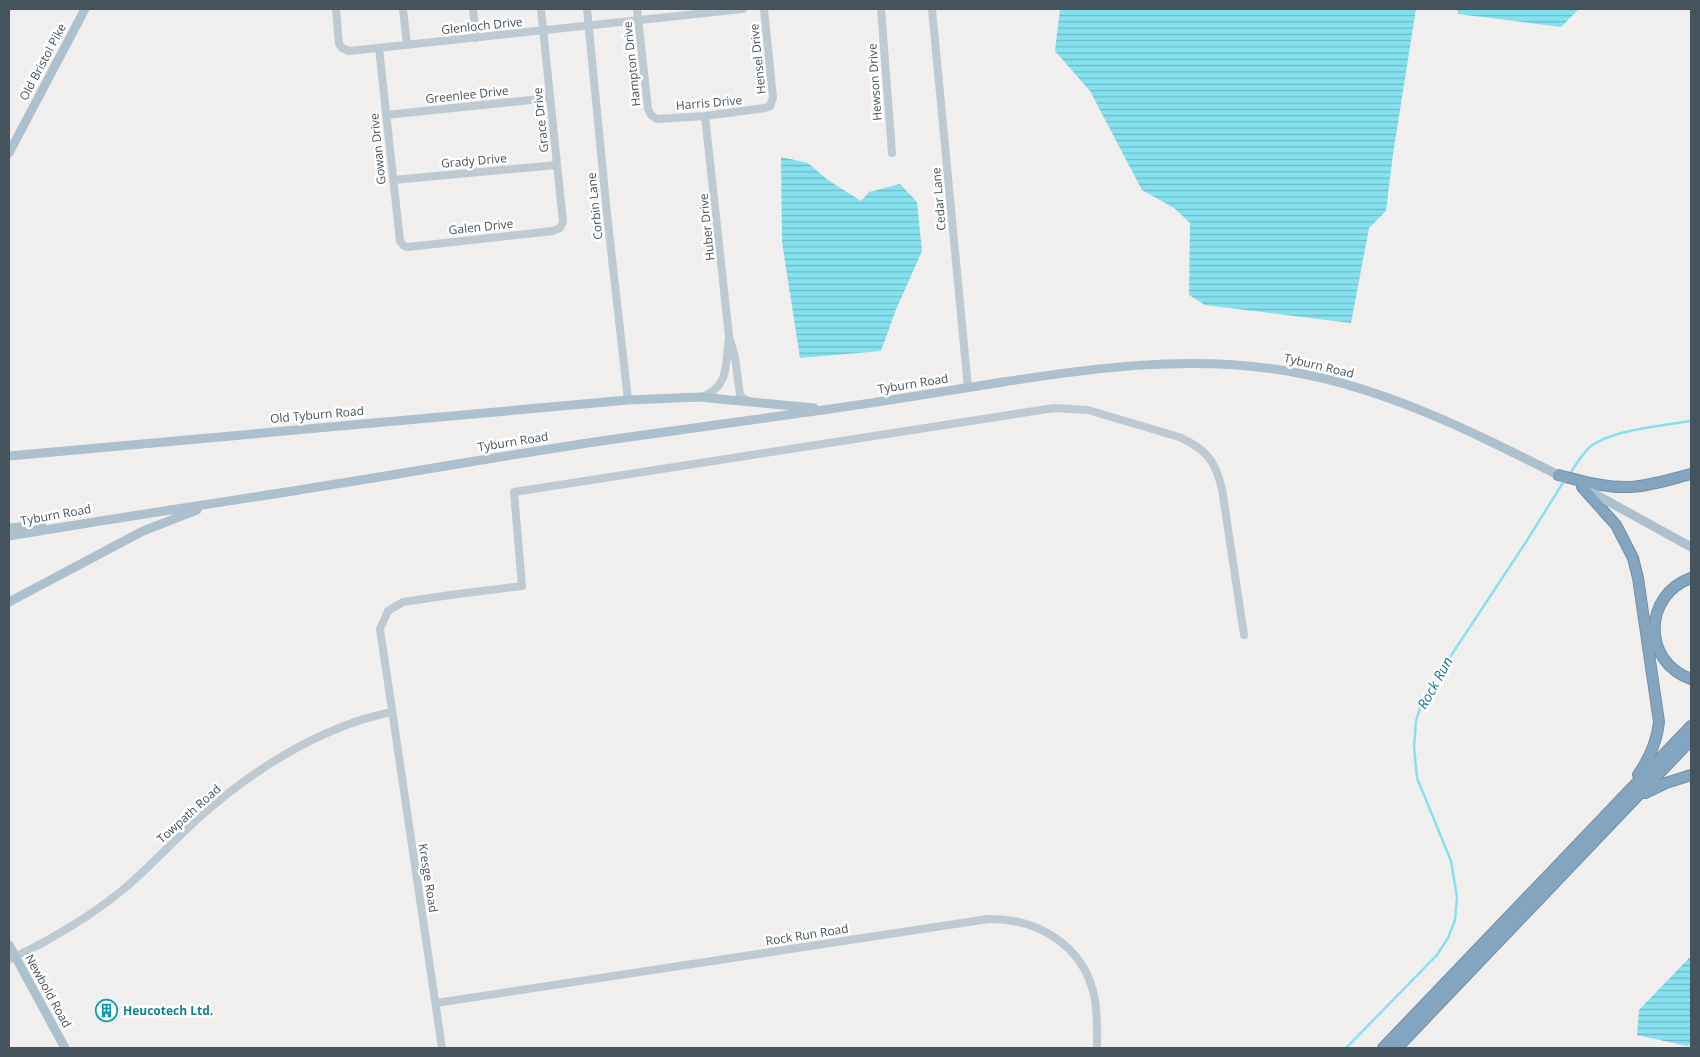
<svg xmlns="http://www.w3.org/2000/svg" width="1700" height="1057" font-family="'Open Sans',sans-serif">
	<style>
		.water { fill: url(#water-rules) }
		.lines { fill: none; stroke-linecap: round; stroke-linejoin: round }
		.stream { stroke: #85e1ef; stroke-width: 2.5 }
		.highway-casing { stroke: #6f90ab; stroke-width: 12 }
		.minor { stroke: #becad1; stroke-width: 8 }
		.major { stroke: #acc0ce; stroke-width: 9 }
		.highway { stroke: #83a5bf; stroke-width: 10 }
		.labels { text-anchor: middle; stroke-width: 5; stroke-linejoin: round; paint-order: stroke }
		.street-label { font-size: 12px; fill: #45535c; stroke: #fff }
		.culture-label { font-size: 12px; font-weight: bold; fill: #0d838f; stroke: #fff; text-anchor: start }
		.water-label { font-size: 14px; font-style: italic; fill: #097c8f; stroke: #fff }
	</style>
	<defs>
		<pattern id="water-rules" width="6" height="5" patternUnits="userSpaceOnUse" patternTransform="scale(1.25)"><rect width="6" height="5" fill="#85e1ef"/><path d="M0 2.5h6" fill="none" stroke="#6fb9c5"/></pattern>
	</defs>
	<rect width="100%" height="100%" fill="#f1eeee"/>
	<path class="water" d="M1060,9H1416L1393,154L1386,211L1369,228L1351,323L1205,305L1189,295L1190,223L1174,208L1142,190L1090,91L1055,51Z
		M1457,9H1579L1561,27L1458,14Z
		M781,157L808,163L828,180L861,201L869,192L900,184L917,202L922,251L895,312L881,351L800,358L782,242Z
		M1691,956V1043L1687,1046L1637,1035L1639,1010Z"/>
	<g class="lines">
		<path class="stream" d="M1569,475C1575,466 1582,454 1590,447C1610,430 1665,425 1691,421
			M1346,1048L1437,955L1448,938L1455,920L1457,897L1451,861L1417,778L1414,747L1416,721L1423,698L1526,542L1564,481"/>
		<defs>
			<path id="highway" d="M1558,475C1582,481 1605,488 1630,487C1651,486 1671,479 1691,474
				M1582,487L1616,525L1633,558L1638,578L1659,722C1657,742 1649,759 1638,775
				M1691,578C1643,595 1642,662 1691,679
				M1645,793L1666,783L1691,775
				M1383,1048L1691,726
				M1397,1048L1691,740"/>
		</defs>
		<use href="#highway" class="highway-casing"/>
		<path class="minor" d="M336,9L339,44L342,48L349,51L743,9
			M403,9L407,45
			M473,9L476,38
			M587,9L607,214L628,400
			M637,9L648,109L651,115L657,119L705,116L765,108L770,106L773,98L764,9
			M881,9L892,153
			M932,9L968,388
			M379,48L400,241L404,246L408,247L553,231L560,228L563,222L541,9
			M386,115L550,98
			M705,116L729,336L735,357L740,396L748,401
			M393,180L557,165
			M701,397C730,387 725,365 729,338
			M9,960C21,953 34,948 46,941C73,926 101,908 125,888C152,865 176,838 202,815C256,768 321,727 391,712
			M436,1003L988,919C1037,918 1083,945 1094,995C1098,1012 1097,1030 1097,1048
			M442,1048L380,629L388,611L403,602L450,595L522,586L514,492L1054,408L1088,410L1179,437C1206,449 1215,460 1222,489L1244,635"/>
		<path class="major" d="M9,153L85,9
			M9,456L628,400L700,397L814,408
			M1584,488L1691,547
			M9,528L42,525
			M9,536C114,518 219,503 324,486C419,471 513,454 608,440C682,429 756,420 830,409C888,401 946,391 1003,382C1093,368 1183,356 1274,369C1377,383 1471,431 1564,478
			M9,602L143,531L197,510
			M9,945L65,1048"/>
		<use href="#highway" class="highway"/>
	</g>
	<defs>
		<symbol id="building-ring" viewBox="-11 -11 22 22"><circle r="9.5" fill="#fff" stroke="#0f9aa8" stroke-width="1.5"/><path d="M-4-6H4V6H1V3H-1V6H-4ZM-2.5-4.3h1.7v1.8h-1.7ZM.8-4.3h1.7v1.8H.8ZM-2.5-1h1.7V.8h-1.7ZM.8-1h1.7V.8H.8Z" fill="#0f9aa8"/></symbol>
	</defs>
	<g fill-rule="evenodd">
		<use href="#building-ring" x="94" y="998" width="25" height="25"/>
	</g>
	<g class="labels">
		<g class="street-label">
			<text transform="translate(482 26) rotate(-6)" y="4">Glenloch Drive</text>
			<text transform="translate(758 59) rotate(-96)" y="4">Hensel Drive</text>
			<text transform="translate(43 62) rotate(-62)" y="4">Old Bristol Pike</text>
			<text transform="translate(632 64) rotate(-96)" y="4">Hampton Drive</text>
			<text transform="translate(875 82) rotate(-94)" y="4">Hewson Drive</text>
			<text transform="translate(467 95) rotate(-6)" y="4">Greenlee Drive</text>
			<text transform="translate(709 103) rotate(-5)" y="4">Harris Drive</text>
			<text transform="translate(541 120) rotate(-96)" y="4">Grace Drive</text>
			<text transform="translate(378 149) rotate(-96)" y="4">Gowan Drive</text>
			<text transform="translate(474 161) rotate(-5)" y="4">Grady Drive</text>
			<text transform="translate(939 199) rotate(-95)" y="4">Cedar Lane</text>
			<text transform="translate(595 206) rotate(-96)" y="4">Corbin Lane</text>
			<text transform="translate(481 227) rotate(-6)" y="4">Galen Drive</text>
			<text transform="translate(707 227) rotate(-96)" y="4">Huber Drive</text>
			<text transform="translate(1319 366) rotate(13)" y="4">Tyburn Road</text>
			<text transform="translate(913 384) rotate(-9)" y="4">Tyburn Road</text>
			<text transform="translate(317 415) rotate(-5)" y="4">Old Tyburn Road</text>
			<text transform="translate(513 442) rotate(-9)" y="4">Tyburn Road</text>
			<text transform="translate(56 515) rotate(-10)" y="4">Tyburn Road</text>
			<text transform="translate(189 814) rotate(-42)" y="4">Towpath Road</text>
			<text transform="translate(428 878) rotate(81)" y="4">Kresge Road</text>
			<text transform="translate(807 935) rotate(-9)" y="4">Rock Run Road</text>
			<text transform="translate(48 991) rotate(61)" y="4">Newbold Road</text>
		</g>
		<g class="culture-label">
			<text x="123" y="1015">Heucotech Ltd.</text>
		</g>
		<g class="water-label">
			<text transform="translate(1435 683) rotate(-61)" y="5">Rock Run</text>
		</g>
	</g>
	<rect width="1700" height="1057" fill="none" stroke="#45535c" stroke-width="20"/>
</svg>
